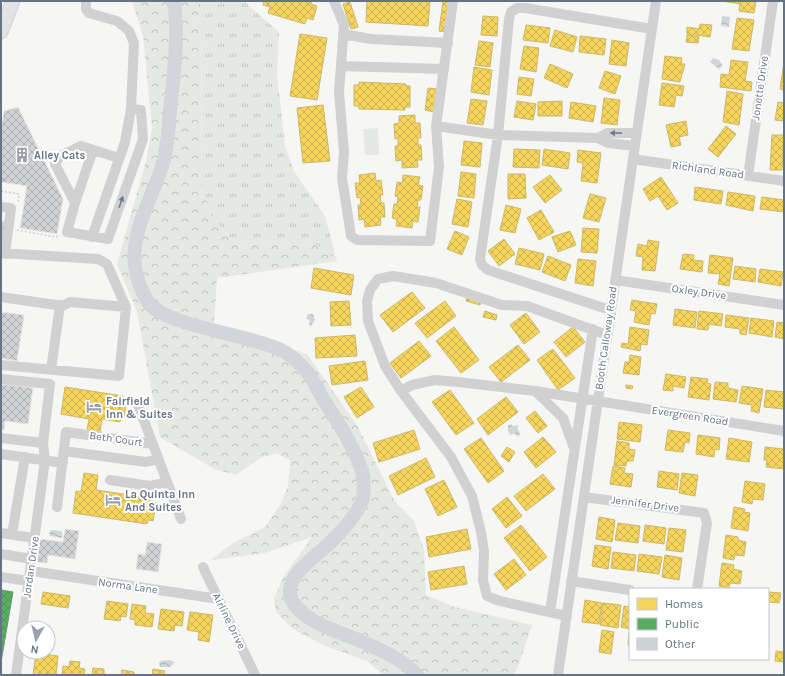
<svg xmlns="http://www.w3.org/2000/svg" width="785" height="676" viewBox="0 0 785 676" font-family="Karla,sans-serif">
  <defs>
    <pattern id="grass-tufts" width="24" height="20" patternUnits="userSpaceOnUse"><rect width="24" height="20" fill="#e6e9e3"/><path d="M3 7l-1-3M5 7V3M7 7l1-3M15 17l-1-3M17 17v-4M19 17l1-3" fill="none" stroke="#bec1be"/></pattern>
    <pattern id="forest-crowns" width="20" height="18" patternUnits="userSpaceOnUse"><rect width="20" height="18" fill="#e6e9e3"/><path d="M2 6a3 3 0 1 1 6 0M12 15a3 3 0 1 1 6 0" fill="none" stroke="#bec1be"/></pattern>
    <pattern id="water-waves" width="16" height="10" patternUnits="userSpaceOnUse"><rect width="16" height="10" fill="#d2d6da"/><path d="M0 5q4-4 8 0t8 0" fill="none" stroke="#aeb2b6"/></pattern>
    <pattern id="homes-cross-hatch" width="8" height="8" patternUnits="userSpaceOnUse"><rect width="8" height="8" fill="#f6d55c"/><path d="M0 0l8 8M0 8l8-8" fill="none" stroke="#cbb152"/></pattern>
    <pattern id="public-cross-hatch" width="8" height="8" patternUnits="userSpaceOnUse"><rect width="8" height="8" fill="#5aae61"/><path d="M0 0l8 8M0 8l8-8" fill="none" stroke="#4e9256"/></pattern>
    <pattern id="building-cross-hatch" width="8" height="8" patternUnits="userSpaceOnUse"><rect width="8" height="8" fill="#d1d2d3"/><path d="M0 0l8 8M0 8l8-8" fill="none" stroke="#adafb1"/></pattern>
  </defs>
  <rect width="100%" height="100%" fill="#f6f6f5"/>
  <path fill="url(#grass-tufts)" d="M197,1H245L249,6L279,32L277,75L285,146L294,171L325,216L337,261L318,245L234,241L211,216L202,183L201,28Z"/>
  <path fill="url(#forest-crowns)" d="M132,1H197L201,28L202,183L211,216L234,241L318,245L337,261L217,278L214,326L307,354L357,425L395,502L414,521L424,549L426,595L455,607L532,625L517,670L513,675H383L367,661L323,645L293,629L276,612L274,599L283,577L312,537L265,553L211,560L233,543L265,527L280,505L288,486L290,460L277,453L260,458L236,475L214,469L160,437L137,312L117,264L146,161L152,128L143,36Z"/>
  <path fill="#e6e9e3" d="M378,128L379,155H365L363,129Z"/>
  <path fill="url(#water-waves)" d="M722,16L730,17L729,27L721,26Z
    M713,58L719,60L723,66L719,69L710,62Z
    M308,314H313L315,320L311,326L309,325L310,321L306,318Z
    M510,424L513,426L517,425L519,427L517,428L520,433L519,436H517L514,433L510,435L508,431V426Z
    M52,530L62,531V538L50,536L49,532Z
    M169,660L175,662L170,667H160L159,663L161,661Z"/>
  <path fill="url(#homes-cross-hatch)" stroke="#cbb869" d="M264,1H312L311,4L317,6L313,20L307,18L305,24L268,13L270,7L263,5Z
    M367,1H430L428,26L366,22Z
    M443,1H450L446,32L439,31Z
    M722,1H756L754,13L739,11L740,4Z
    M350,2L358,27L351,29L343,4Z
    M483,16L498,17L497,36L481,35Z
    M737,18L754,20L749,51L732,49Z
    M700,24L712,25L710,37L687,34V27L699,29Z
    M526,25L550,28L548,43L523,40Z
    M555,30L577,37L573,52L550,46Z
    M300,34L327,38L317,100L290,96Z
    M687,35L699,37L698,43L686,42Z
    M580,36L606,39L604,55L579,52Z
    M612,40L629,43L626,66L609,64Z
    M479,41L493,43L490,67L475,65Z
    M524,46L539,48L536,72L520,69Z
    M665,56L682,58L681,64H685L680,82L662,79Z
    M731,60L748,62L745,81L752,82L751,91L720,87L721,74L729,75Z
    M784,62V90L780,89Z
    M550,64L573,74L567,88L544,78Z
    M474,67L492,70L489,95L471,92Z
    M605,71L621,76L615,94L599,88Z
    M519,77L534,79L531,96L517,94Z
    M359,82L406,84V86H410V107H405V110L359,109V106H354V85H359Z
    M662,83L684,86L682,96L676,95L674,107L659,105Z
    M428,88L438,89L434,112L425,110Z
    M727,91L743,94L739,125L723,122Z
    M604,98L620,100L617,125L601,123Z
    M471,99L487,101L483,125L467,123Z
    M517,101L536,104L533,120L514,117Z
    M562,101V116H538V102Z
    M571,102L596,106L593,122L569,118Z
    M778,102L784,103V121L775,120Z
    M323,105L330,161L303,163L297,108Z
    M415,115V123H420L421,138H418V145H421L422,160H417L418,167L402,168V160L396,161L395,146H398V138L395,139L394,124L399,123V116Z
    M686,121L688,135L679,137L681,145L671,147L666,125Z
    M726,126L736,134L718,157L708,149Z
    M772,135H784L782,170H770Z
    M464,141L482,143L480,167L461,165Z
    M514,149L540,150L539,168L513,167Z
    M544,149L570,153L568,169L542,165Z
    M578,150L601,153L597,183L581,181L583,163L577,162Z
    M461,172L476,174L474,198L458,196Z
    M375,173L376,181L381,180L383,195H380L381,203H384L385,217H380L381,225L365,227L364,219L359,220L358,205H361L360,197L357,198L355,183H360L359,175Z
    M508,174H525L526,198L508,199Z
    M403,175L420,177L418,185L423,186L421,200H418L417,207H420L418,222L413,221L412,228L396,226L397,219L392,218L394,204H397L398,197L395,196L397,182L402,183Z
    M550,175L562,190L545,203L533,187Z
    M661,177L678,203L667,210L658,196L650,201L643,189Z
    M695,187L723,191L721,204L694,200Z
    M728,192L755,196L753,211L726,205Z
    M590,194L606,198L599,222L583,218Z
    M762,197L784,200V212L760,209Z
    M457,199L472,202L468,227L452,224Z
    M506,205L521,209L515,233L500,230Z
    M541,210L554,232L539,240L527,218Z
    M583,228L599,229L597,253L581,252Z
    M455,231L469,237L462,255L447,249Z
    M570,231L576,245L558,252L552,237Z
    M504,239L515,254L499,266L488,251Z
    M648,240L659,242L655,271L642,270L643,257L636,256L638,244L647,246Z
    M519,248L544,254L540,270L515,264Z
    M683,254L694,255L693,260L703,261L702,272L680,269Z
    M710,255L733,258L729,286L718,284L720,274L708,273Z
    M548,256L571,265L565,281L542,272Z
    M578,259L596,261L593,286L575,283Z
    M735,266L756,269L755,282L733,279Z
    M314,268L354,275L351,295L311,288Z
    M760,269L783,272L781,286L758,282Z
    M412,292L425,308L393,332L380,315Z
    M468,295L482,299L480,305L466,301Z
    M632,300L657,304L655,314L651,313L649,325L634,322L636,311L630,310Z
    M349,301L351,325L331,326L330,302Z
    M445,301L456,316L427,338L415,323Z
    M675,309L697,312L695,328L673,325Z
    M485,311L497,315L496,320L483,317Z
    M699,311L723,314L721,326L709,324L708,330L697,329Z
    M526,313L540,332L524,344L510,325Z
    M726,315L749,318L746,335L740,334V329L725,327Z
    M751,318L774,321L772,337L749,333Z
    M777,322L784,323V339L775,337Z
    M454,327L479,360L461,373L436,341Z
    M573,327L585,342L566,357L554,342Z
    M630,327L649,330L647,345L641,344L640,351L621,347L622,343L628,344Z
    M355,335L357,356L316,358L315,338Z
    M419,341L431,356L401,378L390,363Z
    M518,345L530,360L501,382L489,367Z
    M553,349L575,378L558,390L537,360Z
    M630,355L641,357L639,375L623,373L625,362H629Z
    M365,361L368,380L332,385L329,366Z
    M666,374L686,377L684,388L673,386V391L663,390Z
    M691,377L708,379L707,383L711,384L709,400L688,397Z
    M715,382L728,383V388L738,390L736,402L713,399Z
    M626,385L633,386L632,389L626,388Z
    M742,386L763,389L759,413L751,411L752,405L739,403Z
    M65,387L123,396L122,399L127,400L124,417H121L120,422L102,419L100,432L87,430L89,419L61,414Z
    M361,387L374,407L357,418L344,397Z
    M450,390L474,423L456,435L432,402Z
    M766,390L784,392V409L764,407Z
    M506,397L518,412L488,435L477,419Z
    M535,411L547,426L538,433L526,418Z
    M619,422L642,425L640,442L617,439Z
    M414,430L420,449L379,462L373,443Z
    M668,430L690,433L689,443L685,442L683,452L665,450Z
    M698,435L720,438L719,450L715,449L714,457L696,454Z
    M543,437L556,452L536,468L524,452Z
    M481,438L504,471L488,483L464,449Z
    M729,438L752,442L749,462L726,459Z
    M617,441L629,443V449L635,450L633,461H627L626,466L614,465Z
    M507,447L515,452L509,462L501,456Z
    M765,447L784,449V469L766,467L767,460H764Z
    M426,458L435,477L398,495L389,476Z
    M613,466L625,468L624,473L633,474L631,487L610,484Z
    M659,471L679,474L677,490L657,487Z
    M84,473L98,475L96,490L151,498L150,502L156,503L153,521L148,520L147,524L73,513L76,491L81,492Z
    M682,473L698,475L695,496L679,493Z
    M543,474L555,489L526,511L514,496Z
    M444,480L457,507L438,516L425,489Z
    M745,481L765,484L763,500L753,499L752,504L742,502Z
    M507,497L522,516L506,528L492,509Z
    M734,507L745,509L744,512L750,513L748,531L731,528Z
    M599,517L615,520L612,542L596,539Z
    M618,523L640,526L638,543L615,540Z
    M521,525L547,557L530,571L504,538Z
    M645,525L666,528L664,544L643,541Z
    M669,528L686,530L683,552L666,550Z
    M467,529L471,549L429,557L426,537Z
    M726,535L738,537V540L746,542L744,556L735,555L734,560L723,558Z
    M595,545L611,547L608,569L592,566Z
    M613,552L636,555L634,571L611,568Z
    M639,554L662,557L659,574L637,571Z
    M665,555L682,558L679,580L662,577Z
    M514,559L526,575L506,590L494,574Z
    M722,563L734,565L733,569L742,571L740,584L730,583L729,588L719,586Z
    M464,566L467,584L431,590L428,572Z
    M43,592L70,596L68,608L41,604Z
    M769,592L781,593L779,603L768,602Z
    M585,600L602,603L599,624L582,622Z
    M107,601L128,604L126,617L121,616L120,621L104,619Z
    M603,603L621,605L618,628L600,625Z
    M132,604L146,606L145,613L154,614L152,627L135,625V620L130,619Z
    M624,606L630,607V629L621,627Z
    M161,609L184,612L182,626L175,625L174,631L158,629Z
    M190,612L213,615L209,642L198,640L199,632L187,630Z
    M602,630L614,632L611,654L599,652Z
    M629,633L630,634V645H628Z
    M776,651L784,652V662L775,661Z
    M36,653L58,656L56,675L45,673V675H33Z
    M70,661L80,662L79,668L85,669L84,675H62L63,666L69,667Z
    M93,668L104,669V674L109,675H92Z
    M153,669L165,671L164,675H152Z
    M122,670L134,672V675H121Z"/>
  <path fill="url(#public-cross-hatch)" stroke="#5e9c6c" d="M1,590L13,592L1,662Z"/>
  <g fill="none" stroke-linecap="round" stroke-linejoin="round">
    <path stroke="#d2d6da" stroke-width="14" d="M174,1C179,36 174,74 170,110C169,125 168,140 165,155C157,193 127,231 136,272C138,281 143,294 148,302C164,326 253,335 283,351C291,355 301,365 307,372C313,379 318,390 323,399C337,421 354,446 362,471C364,477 364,491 363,498C359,513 342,531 331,542C318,555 283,576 291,598C299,621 343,633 363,642C381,650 404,660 417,675"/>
  </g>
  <path fill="url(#building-cross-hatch)" stroke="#e6e6e5" d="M18,107L63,199L57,234L20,228L27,186L1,182V129L4,111Z
    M1,221L7,222L5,241L1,240Z
    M1,312L24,315L17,361L1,358Z
    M1,384L33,388L28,424L5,421L4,430L1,429Z
    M65,529L79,531L75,559L48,555L47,563L37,562L40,539L63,542Z
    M147,542L162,544L158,572L136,569L138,554L145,555Z"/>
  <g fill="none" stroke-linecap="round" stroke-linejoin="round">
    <g stroke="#d2d2d3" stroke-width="15">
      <path id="major" d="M1,32L13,1"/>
    </g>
    <path stroke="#cdcecf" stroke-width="1.5" stroke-dasharray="2 2" stroke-linecap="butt" d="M1,191L19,194L18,203
      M17,230L56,237L60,235"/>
    <path stroke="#d1d1d2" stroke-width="10" d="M86,1V9L89,13L117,21L129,31L134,43L131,109L125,142L92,237
      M334,1L344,25L339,92L344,152L342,178L351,236L357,240L430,241L439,167L436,126L498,135L598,138L608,143L635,146
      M343,34L371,39L448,43
      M341,66L444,69
      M436,126L453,1
      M598,138L607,133H636
      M119,158L81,146L60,156L55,164L75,203L67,232L108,239L143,139L141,110L131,109
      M633,159L784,181
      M748,176L773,1
      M75,203L93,150
      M1,207L11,208L5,254
      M1,253L98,259L107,264L126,307L119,376L1,365
      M615,280L784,305
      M1,297L63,306L70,302L126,307
      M610,310L488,270L482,265L480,259L498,135L509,19L511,12L517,8H525L652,29
      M51,370L60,305
      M1,379L50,384L43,443L1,438
      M401,391L412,385L435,380L458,382L535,391L784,431
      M535,391L563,418L574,448
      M137,402L181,519
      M64,451L146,462L158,459
      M1,454L63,463
      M110,480L150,486L167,482
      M584,497L704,513L707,523L697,589
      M57,507L66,432L153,444
      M1,533L34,538
      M12,534L25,457
      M1,554L32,559
      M203,567L255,675
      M38,572L219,599
      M1,577L29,581
      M571,581L630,590
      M550,612L593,329
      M567,616L500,601L487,596L483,580L484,551L481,532L472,496L451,457L401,391L385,366L368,321L367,301L370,290L378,279L393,276L436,283L502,305L527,306L607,335
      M16,675L45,460L43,443
      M558,675L656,1"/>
    <use href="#major" stroke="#e2e3e4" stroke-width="13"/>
  </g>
  <defs><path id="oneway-solid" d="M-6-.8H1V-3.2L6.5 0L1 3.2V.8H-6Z"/></defs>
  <g fill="#717c8e">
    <use href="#oneway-solid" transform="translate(616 133) rotate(-179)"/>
    <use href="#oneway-solid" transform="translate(121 202) rotate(-71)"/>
  </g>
  <defs>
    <g id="building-bare" transform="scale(1.2)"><path d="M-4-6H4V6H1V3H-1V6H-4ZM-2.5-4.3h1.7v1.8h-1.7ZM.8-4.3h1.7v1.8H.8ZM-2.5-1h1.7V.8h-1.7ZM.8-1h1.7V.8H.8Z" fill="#98a1ad" stroke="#fff" stroke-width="2.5" paint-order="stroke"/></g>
    <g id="hotel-bare" transform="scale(1.2)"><path d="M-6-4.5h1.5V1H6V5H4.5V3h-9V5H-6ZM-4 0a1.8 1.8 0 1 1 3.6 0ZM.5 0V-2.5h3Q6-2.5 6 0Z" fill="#98a1ad" stroke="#fff" stroke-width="2.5" paint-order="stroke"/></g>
  </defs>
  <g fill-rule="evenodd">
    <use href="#building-bare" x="22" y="155"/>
    <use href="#hotel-bare" x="94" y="407"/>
    <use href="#hotel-bare" x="113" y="500"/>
  </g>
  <g text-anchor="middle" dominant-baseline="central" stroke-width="4" stroke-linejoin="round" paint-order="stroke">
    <g font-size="11" fill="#667386" stroke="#fff">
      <text transform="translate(760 88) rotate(-82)">Jonette Drive</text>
      <text transform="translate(708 170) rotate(8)">Richland Road</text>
      <text transform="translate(699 292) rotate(8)">Oxley Drive</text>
      <text transform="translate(606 338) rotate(-82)">Booth Calloway Road</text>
      <text transform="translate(690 416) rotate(9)">Evergreen Road</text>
      <text transform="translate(116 439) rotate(8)">Beth Court</text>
      <text transform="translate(645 504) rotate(7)">Jennifer Drive</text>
      <text transform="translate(31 567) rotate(-82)">Jordan Drive</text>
      <text transform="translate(128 586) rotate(8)">Norma Lane</text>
      <text transform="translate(229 621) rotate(64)">Airline Drive</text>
    </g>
    <g font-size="11" font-weight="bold" fill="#667386" stroke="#fff" text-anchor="start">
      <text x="34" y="155">Alley Cats</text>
      <text x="106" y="401">Fairfield<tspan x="106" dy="13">Inn &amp; Suites</tspan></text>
      <text x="125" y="494">La Quinta Inn<tspan x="125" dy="13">And Suites</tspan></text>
    </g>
  </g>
  <rect width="785" height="676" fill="none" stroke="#667386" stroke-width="4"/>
  <rect x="629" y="588" width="140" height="72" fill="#ffffff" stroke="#c2c7cf"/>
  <rect x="637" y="598" width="20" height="12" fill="#f6d55c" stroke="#c2c7cf"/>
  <text x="665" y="608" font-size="12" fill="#667386">Homes</text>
  <rect x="637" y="618" width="20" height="12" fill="#5aae61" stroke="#c2c7cf"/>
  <text x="665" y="628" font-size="12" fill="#667386">Public</text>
  <rect x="637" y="638" width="20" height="12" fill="#d1d2d3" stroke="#c2c7cf"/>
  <text x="665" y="648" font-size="12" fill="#667386">Other</text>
  <g transform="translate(36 640) rotate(188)"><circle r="19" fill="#ffffff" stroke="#c2c7cf"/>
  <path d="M0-3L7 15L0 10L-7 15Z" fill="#98a1ad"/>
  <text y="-6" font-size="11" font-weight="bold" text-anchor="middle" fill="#667386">N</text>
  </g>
</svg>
